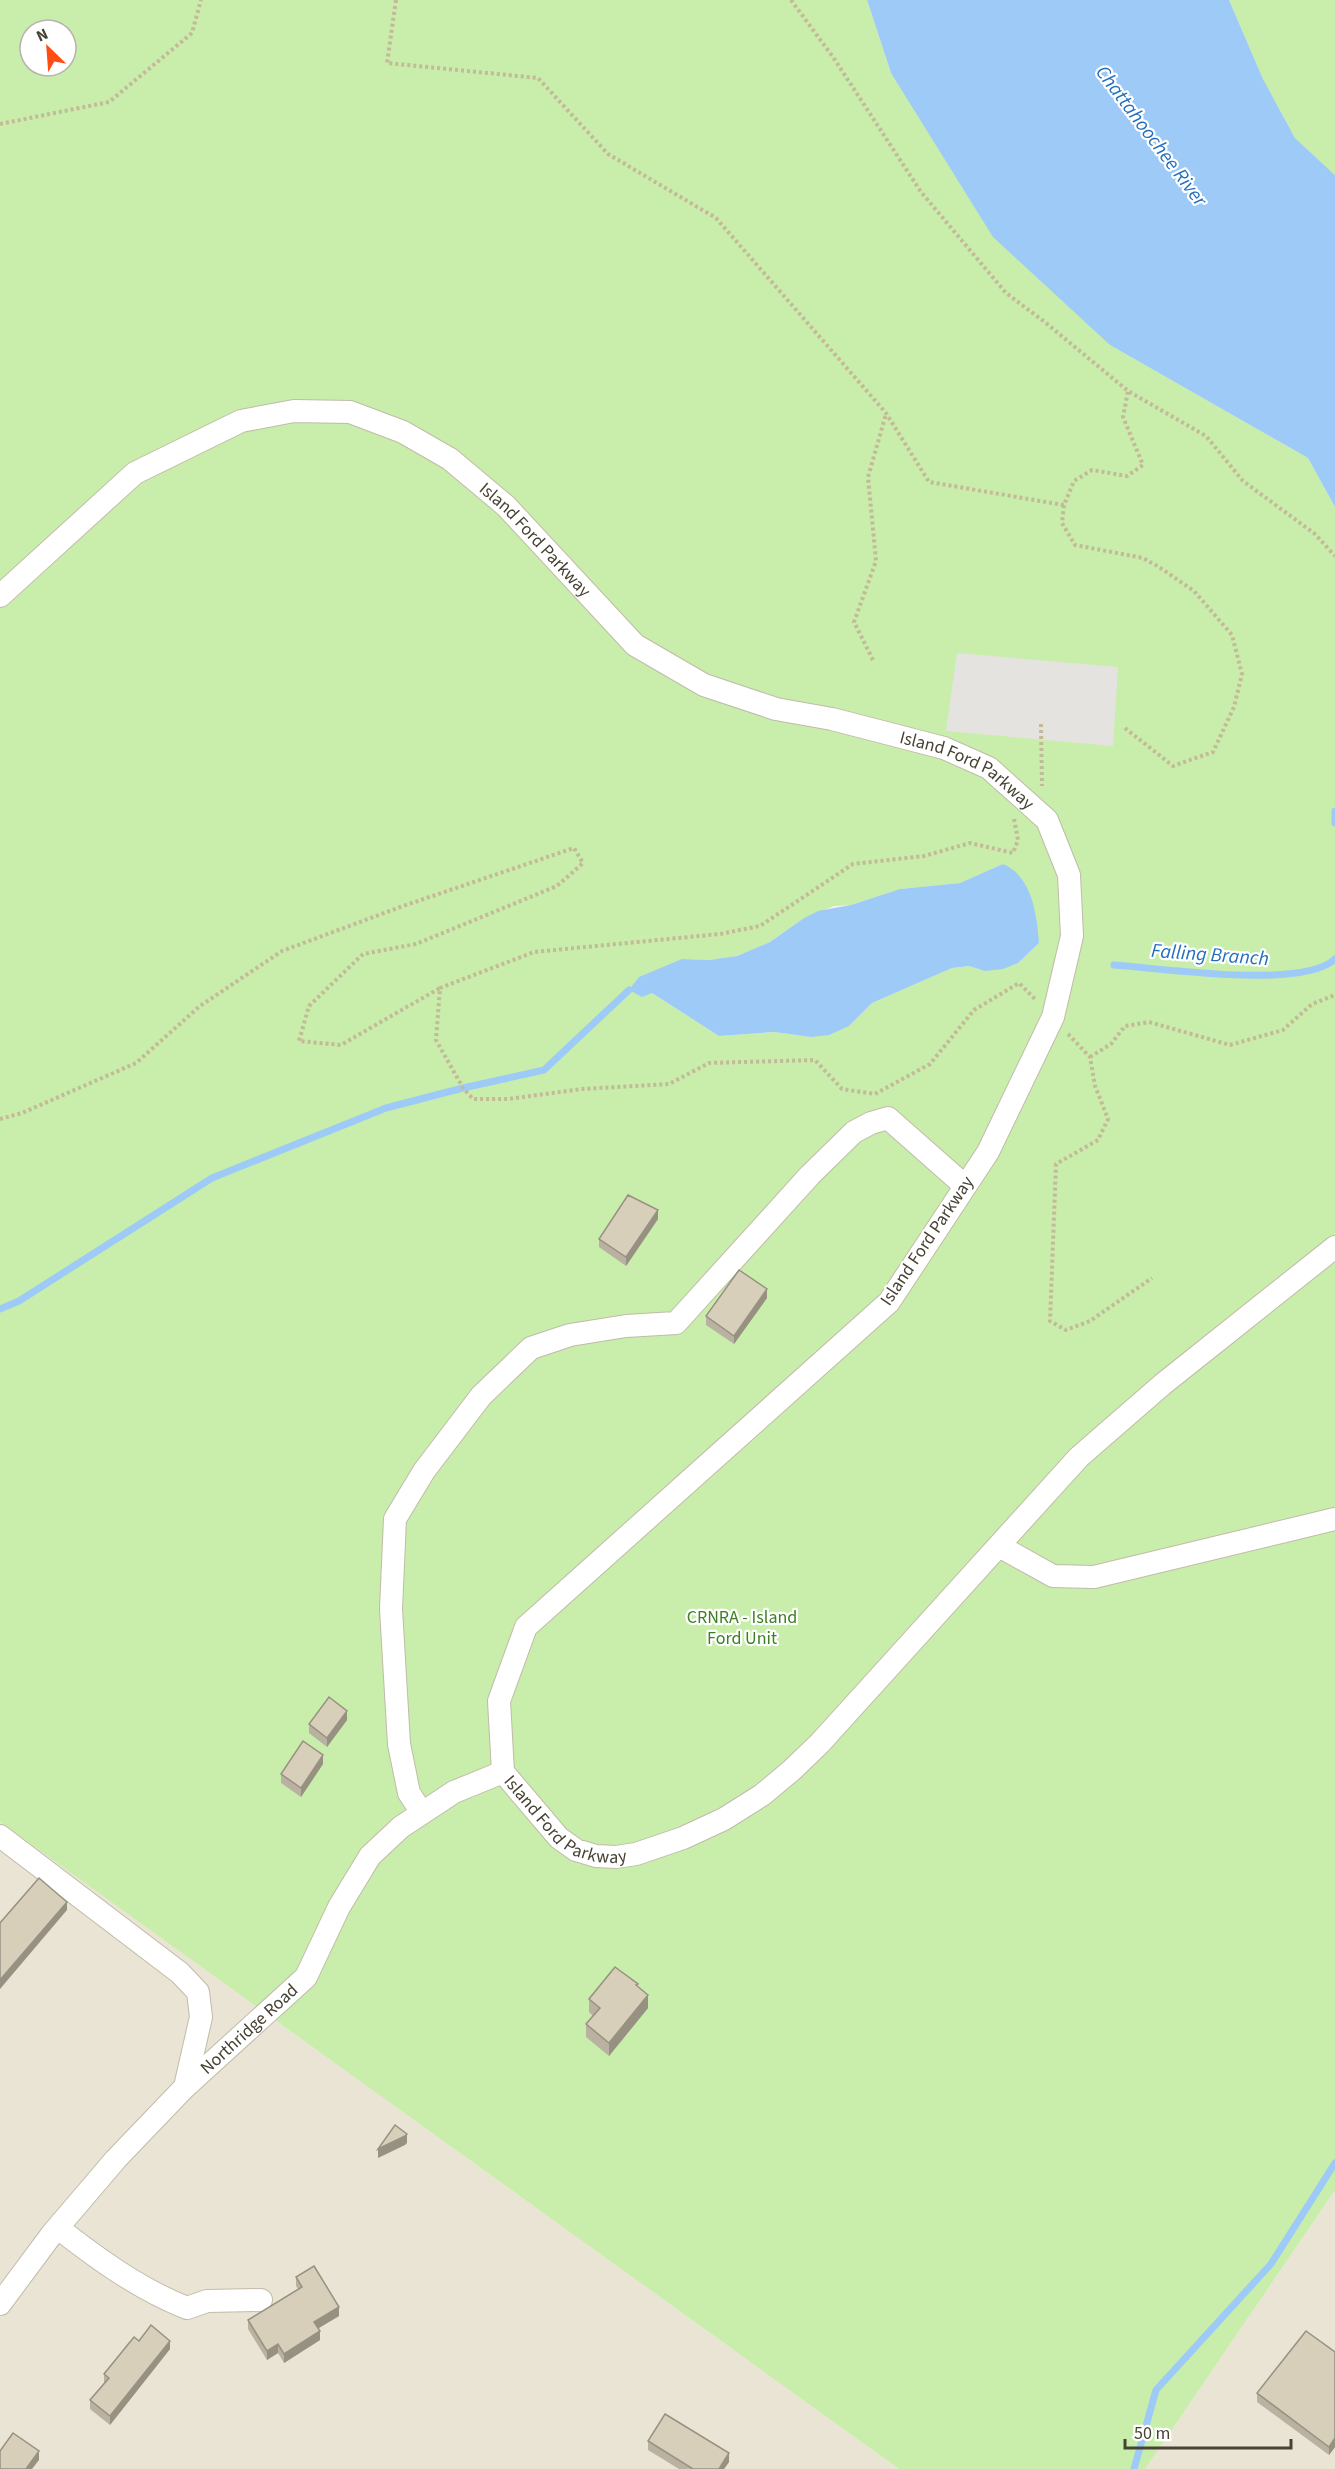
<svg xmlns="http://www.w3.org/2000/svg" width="1335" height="2469" viewBox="0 0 1335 2469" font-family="'Source Sans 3',sans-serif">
  <rect width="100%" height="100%" fill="#f5f2e6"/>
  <path fill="#e9e4d4" d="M0,1822L899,2469H0Z
    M1335,2190V2469H1145Z"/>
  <path fill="#c9edab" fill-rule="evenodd" d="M0,0H867L891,73L1110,345L1308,458L1335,507V2190L1145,2469H899L0,1822ZM30,30H66V66H30ZM1003,864L1039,943L1018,963L985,971L969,966L952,968L872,1003L849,1026L811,1037L774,1032L719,1036L652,993L682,959L709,960L737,956L770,942L804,918L834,906L851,905L900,889L960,883Z
    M1229,0H1335V175L1295,138L1263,79Z"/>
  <path fill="#e5e3df" d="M957,653L1118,667L1113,746L946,731Z"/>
  <path fill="#9dcaf7" d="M867,0H1229L1263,79L1295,138L1335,175V507L1308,458L1110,345L993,237L891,73Z
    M1003,864C1032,876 1037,915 1039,943L1018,963L1003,969L985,971L969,966L952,968L872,1003L849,1026L829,1035L811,1037L774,1032L719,1036L652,993L642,997L629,990L639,977L682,959L709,960L737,956L770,942L804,918L818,911L851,905L900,889L960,883Z"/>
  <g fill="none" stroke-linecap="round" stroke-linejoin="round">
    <path stroke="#9dcaf7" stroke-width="7" d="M1335,811V823
      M1114,965C1161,968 1302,990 1335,959
      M0,1309L19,1301L212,1178L386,1108L463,1088L544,1070L629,990
      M1134,2469L1156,2390L1271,2264L1335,2163"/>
    <g stroke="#c1bba8" stroke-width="24">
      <g id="minor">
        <path id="s1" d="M0,596L135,473L241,421L294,411L350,412L403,432L450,459L506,506L635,645L704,685L776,709L832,719L944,748L989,768L1047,820L1069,875L1072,936L1053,1017L988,1152L889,1302L526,1627L499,1701L503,1772L559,1838L576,1850L596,1856L616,1857L636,1854L683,1838L724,1819L762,1795L792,1770L820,1743L1079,1457L1163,1384L1335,1247"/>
        <path d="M999,1546L1053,1576L1094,1577L1335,1519"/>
        <path d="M422,1813L409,1793L399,1744L391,1609L395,1519L424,1471L481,1396L531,1348L570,1335L626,1326L676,1323L810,1175L854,1132L871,1123L888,1118L965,1186"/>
        <path d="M0,1836L180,1973L198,1992L201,2017L185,2087"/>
        <path d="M58,2228C98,2259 139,2289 187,2308L207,2301L261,2300"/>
        <path id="s2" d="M0,2304L52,2234L116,2159L185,2087L306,1977L339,1907L370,1856L401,1827L454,1792L503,1772"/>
      </g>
    </g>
    <path stroke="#c4b998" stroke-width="4" stroke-dasharray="3 3" stroke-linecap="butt" d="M396,0L387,63L538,78L608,154L716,218L886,413L929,482L1064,505
      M791,0L833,57L921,192L1006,293L1046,323L1128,391L1206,436L1243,481L1315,534L1335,556
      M0,124L109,102L192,33L201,0
      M873,660L854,622L876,561L868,477L886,414
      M1041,724L1042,786
      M1125,728L1173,766L1213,752L1234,707L1242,674L1232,635L1194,591L1159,567L1143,558L1075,545L1062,523L1064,505L1074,481L1092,470L1127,476L1143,465L1123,417L1128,391
      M1014,819L1018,840L1013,853L970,843L924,856L853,864L760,926L720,934L534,952L440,988L436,1040L463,1088L473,1099H508L582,1089L669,1084L709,1063L815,1060L842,1089L875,1094L930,1064L974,1010L1019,983L1036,1000
      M1068,1034L1090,1057L1095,1086L1108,1119L1098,1140L1056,1164L1050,1321L1066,1330L1090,1321L1152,1278
      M1090,1057L1111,1044L1125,1026L1149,1022L1230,1045L1283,1030L1312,1004L1335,995
      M0,1119L22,1113L136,1063L200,1006L282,951L403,906L574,848L583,863L557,886L416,944L363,954L309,1006L299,1041L341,1045L440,988"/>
    <use href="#minor" stroke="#fff" stroke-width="22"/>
  </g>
  <path fill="#bab2a0" d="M658,1219L626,1266L599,1247V1239Z
    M767,1298L734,1344L706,1325V1316Z
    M347,1720L327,1747L309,1733V1724Z
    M323,1764L301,1797L281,1783V1774Z
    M638,1986L648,2008L609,2056L586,2037V2024L593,2016L589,2012V1999Z
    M296,2277L339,2316L318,2328L320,2340L284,2363L278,2353L267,2360L248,2329V2320L298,2289L296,2286Z
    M170,2349L110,2425L90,2409V2400L104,2383V2374Z
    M1335,2352V2447L1329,2455L1257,2402V2393Z
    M648,2441L729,2462L724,2469H679L648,2450Z"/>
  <path fill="#979182" d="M658,1210V1219L626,1266V1257Z
    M767,1289V1298L734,1344V1336Z
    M347,1711V1720L327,1747V1738Z
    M323,1755V1764L301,1797V1788Z
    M67,1902V1910L0,1989V1980Z
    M648,1995V2008L609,2056V2043Z
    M407,2134V2143L405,2145L378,2158V2149Z
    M339,2307V2316L314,2331V2322Z
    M320,2331V2340L284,2363V2354Z
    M170,2341V2349L110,2425V2416Z
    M278,2344V2353L267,2360V2351Z
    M1335,2438V2447L1329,2455V2447Z
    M39,2451V2460L32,2469H26Z
    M729,2453V2462L724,2469H719Z"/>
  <path fill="#d8cfba" stroke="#979182" stroke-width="1.5" d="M628,1195L658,1210L626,1257L599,1239Z
    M739,1270L767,1289L734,1336L706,1316Z
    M329,1697L347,1711L327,1738L309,1724Z
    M303,1741L323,1755L301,1788L281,1774Z
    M39,1878L67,1902L0,1980V1923Z
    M615,1967L638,1984L636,1985L648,1995L609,2043L586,2024L600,2008L589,1999Z
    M395,2125L407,2134L405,2136L378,2149Z
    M314,2266L339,2307L314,2322L320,2331L284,2354L278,2344L267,2351L248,2320L302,2287L296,2277Z
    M151,2325L170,2341L110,2416L90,2400L109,2378L104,2374L134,2337L139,2341Z
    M1306,2331L1335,2352V2438L1329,2447L1257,2393Z
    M665,2414L729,2453L719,2469H693L648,2441Z
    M13,2433L39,2451L26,2469H0V2451Z"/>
  <g text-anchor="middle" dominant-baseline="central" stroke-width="4.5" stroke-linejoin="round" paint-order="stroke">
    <g font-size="18" fill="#484235" stroke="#fff">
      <text stroke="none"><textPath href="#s1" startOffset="639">Island Ford Parkway</textPath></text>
      <text stroke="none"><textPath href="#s1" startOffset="1143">Island Ford Parkway</textPath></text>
      <text transform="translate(927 1241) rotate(-56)">Island Ford Parkway</text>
      <text stroke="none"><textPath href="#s1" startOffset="2493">Island Ford Parkway</textPath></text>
      <text stroke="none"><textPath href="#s2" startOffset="372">Northridge Road</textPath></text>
    </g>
    <g font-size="18" fill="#3d8022" stroke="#fff">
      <text x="742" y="1617">CRNRA - Island<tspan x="742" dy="21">Ford Unit</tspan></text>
    </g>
    <g font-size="20" font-style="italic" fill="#236fbf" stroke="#fff">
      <text transform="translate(1151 136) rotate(53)">Chattahoochee River</text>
      <text transform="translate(1210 955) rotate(4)">Falling Branch</text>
    </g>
  </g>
  <g transform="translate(48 48) rotate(335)"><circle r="28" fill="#ffffff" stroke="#b6b3ae" stroke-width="1.5"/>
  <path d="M0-4.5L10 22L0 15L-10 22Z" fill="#ff4c13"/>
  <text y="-9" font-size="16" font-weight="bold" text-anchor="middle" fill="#484235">N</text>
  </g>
  <path d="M1125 2439v9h166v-9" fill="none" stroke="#484235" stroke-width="3"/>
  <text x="1134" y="2439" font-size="18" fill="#484235" stroke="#ffffff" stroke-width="4.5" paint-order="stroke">50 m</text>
</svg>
